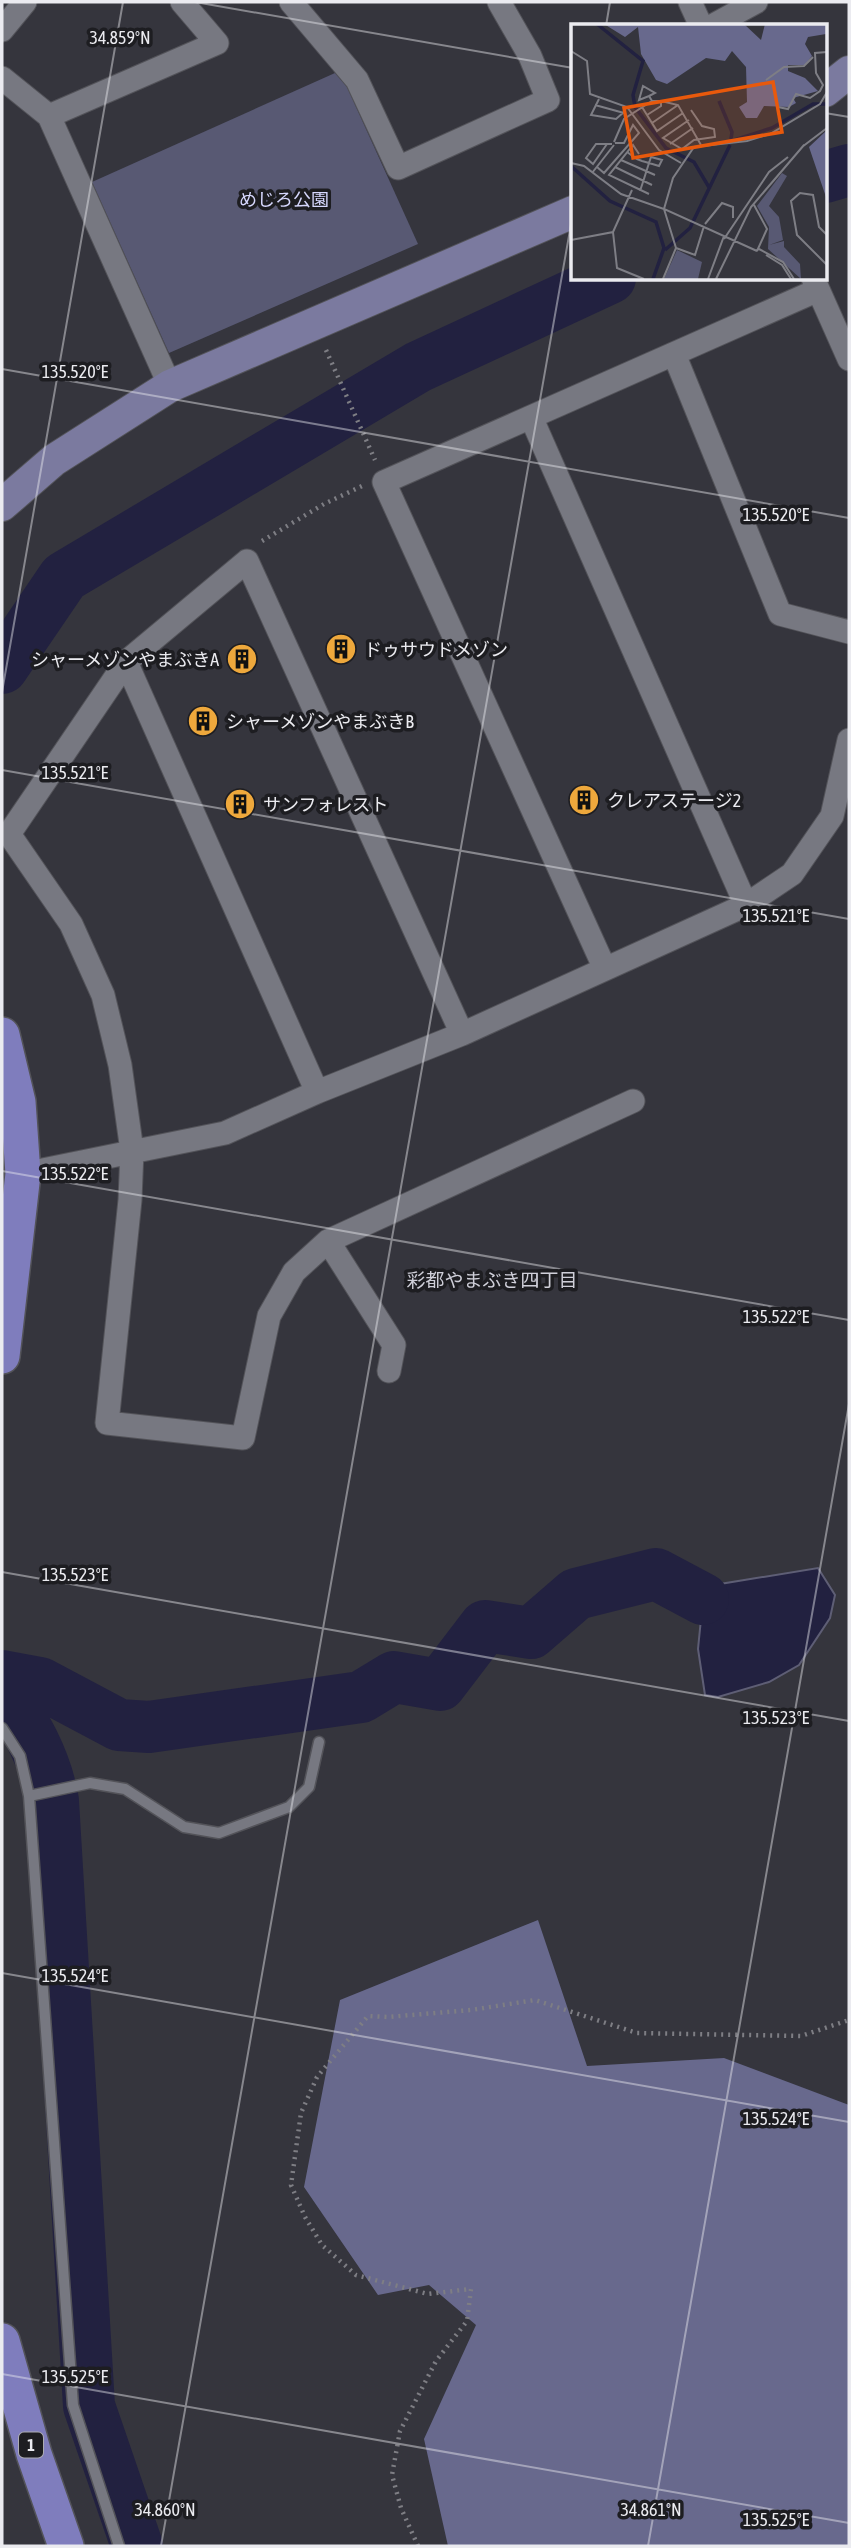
<svg xmlns="http://www.w3.org/2000/svg" width="851" height="2548" viewBox="0 0 851 2548" font-family="'Asap Condensed','Noto Sans JP',sans-serif">
  <rect width="100%" height="100%" fill="#35353d"/>
  <path fill="#585973" d="M335,73L347,87L418,244L169,353L92,182Z"/>
  <path fill="#68698d" d="M538,1920L587,2066L724,2058L849,2105V2546H448L424,2439L476,2325L429,2285L378,2295L304,2187L340,2000Z"/>
  <path fill="#222140" stroke="#5e5e75" stroke-width="2" d="M818,1568L835,1595L830,1618L799,1665L769,1682L718,1697L705,1695L698,1649L703,1599L714,1585Z"/>
  <g fill="none" stroke-linecap="round" stroke-linejoin="round">
    <path stroke="#222140" stroke-width="52" d="M825,177L849,170
      M2,668L64,577L418,367L610,278
      M2,1676L40,1683L119,1725L149,1727L361,1697L394,1677L440,1685L485,1626L531,1633L576,1594L656,1574L703,1599
      M2,1689C25,1725 46,1758 53,1801L89,2406L137,2546"/>
    <g stroke="#535359" stroke-width="13">
      <path id="lane" d="M2,1728L20,1756L29,1796L73,2405L119,2546
        M29,1796L90,1783L125,1789L184,1827L219,1833L289,1807L309,1787L319,1742"/>
    </g>
    <g stroke="#535359" stroke-width="25">
      <path id="street" d="M291,2L357,80L398,168L548,100L530,56L499,2
        M690,2L701,26
        M712,26L756,2
        M2,30L25,2
        M2,78L49,116L170,386
        M49,116L217,43L182,2
        M813,278L849,359
        M674,354L780,614L849,632
        M531,417L746,905
        M126,662L317,1092
        M605,969L384,482L818,290
        M462,1034L247,561L126,662L9,834L71,924L103,995L120,1065L132,1151L130,1200L107,1423L243,1438L269,1316L294,1272L328,1241L633,1101
        M23,1174L225,1133L317,1092L462,1034L746,905L792,874L832,816L849,740
        M328,1241L394,1345L389,1371"/>
    </g>
    <g stroke="#535359" stroke-width="34">
      <path id="secondary" d="M825,91L849,72
        M2,505L54,460L170,386L573,212"/>
    </g>
    <g stroke="#535359" stroke-width="38">
      <path id="primary" d="M2,1035L18,1102L23,1174L2,1356
        M2,2341L34,2454L66,2546"/>
    </g>
    <path stroke="#7e7e84" stroke-width="4.5" stroke-dasharray="2 5" stroke-linecap="butt" d="M326,350L375,460
      M262,541L324,504L362,486
      M418,2546L401,2508L392,2475L400,2431L436,2361L467,2321L471,2289L428,2294L356,2275L322,2245L305,2217L291,2185L301,2113L317,2077L368,2016L388,2017L471,2010L535,2000L637,2033L801,2036L849,2020"/>
    <use href="#lane" stroke="#777881" stroke-width="10"/>
    <use href="#street" stroke="#777881" stroke-width="23"/>
    <use href="#secondary" stroke="#7b7a9f" stroke-width="32"/>
    <use href="#primary" stroke="#7f7dbd" stroke-width="35"/>
  </g>
  <path fill="none" stroke="#ebebf0" stroke-width="2" stroke-opacity="0.45" d="M195,2L573,68M606,26L610,2M825,113L849,117M2,369L849,518M2,692L123,2M2,770L849,919M2,1171L849,1320M2,1572L849,1721M2,1973L849,2122M2,2374L849,2523M161,2546L573,213M648,2546L849,1404"/>
  <defs>
    <g id="building-disc" transform="scale(1.575)"><circle r="9.5" fill="#eea83c" stroke="#1d1d21"/><path d="M-4-6H4V6H1V3H-1V6H-4ZM-2.5-4.3h1.7v1.8h-1.7ZM.8-4.3h1.7v1.8H.8ZM-2.5-1h1.7V.8h-1.7ZM.8-1h1.7V.8H.8Z" fill="#111"/></g>
  </defs>
  <g fill-rule="evenodd">
    <use href="#building-disc" x="341" y="649"/>
    <use href="#building-disc" x="242" y="659"/>
    <use href="#building-disc" x="203" y="721"/>
    <use href="#building-disc" x="584" y="800"/>
    <use href="#building-disc" x="240" y="804"/>
  </g>
  <g text-anchor="middle" dominant-baseline="central" stroke-width="7" stroke-linejoin="round" paint-order="stroke">
    <rect fill="#1d1d21" stroke="#adadb2" stroke-width="2" x="19" y="2432.5" width="24" height="25" rx="5"/>
    <g font-size="16" font-weight="bold" fill="#ebebf0">
      <text x="31" y="2445">1</text>
    </g>
    <g font-size="18" fill="#d6d7fd" stroke="#1d1d21">
      <text x="284" y="199">めじろ公園</text>
    </g>
    <g font-size="18" fill="#ebebf0" stroke="#1d1d21" text-anchor="start">
      <text x="364" y="649">ドゥサウドメゾン</text>
      <text x="219" y="659" text-anchor="end">シャーメゾンやまぶきA</text>
      <text x="226" y="721">シャーメゾンやまぶきB</text>
      <text x="607" y="800">クレアステージ2</text>
      <text x="263" y="804">サンフォレスト</text>
    </g>
    <g font-size="19" fill="#cfcfd9" stroke="#1d1d21">
      <text x="492" y="1280">彩都やまぶき四丁目</text>
    </g>
  </g>
  <g transform="translate(571 24)">
    <rect width="256" height="256" fill="#35353d"/>
    <path d="M211,149L216,152L198,182L208,193L212,216L198,221L213,217V223L229,240L230,255L197,225L198,203L186,182ZM106,226L131,238L127,255H93Z" fill="#585973"/>
    <path d="M33,0H173L190,16L194,0H255V10L237,13L234,20L241,32L234,41H217V47L234,54L247,67L222,74L225,79L218,83L193,82L186,94H175L168,83L176,78L175,43L161,27L154,37L135,34L96,60L85,56L70,30L67,3L54,13ZM255,107V173L238,123Z" fill="#68698d"/>
    <path fill="none" stroke="#222140" stroke-width="3.5" d="M26,0L72,37L62,71L64,83L95,124L123,138L139,165M148,77L161,108L160,115M160,117L201,104L242,80H256M0,142L39,177L85,198L93,224L82,255M94,226L119,204L159,121"/>
    <path fill="none" stroke="#7e7e85" stroke-width="2" d="M0,27L16,37L19,70L56,83L88,126L110,139M195,56L213,43L233,42L242,33M78,72L84,69L72,62L68,76L78,72L81,77M28,75L20,91L45,95L53,88M24,81L53,89M71,83L86,107L112,89M207,83L217,85L225,70L239,74L249,67L252,61L245,49L244,29L256,28M76,91L90,82V77M118,96L92,114L111,125L123,116L144,113L143,105L131,102L120,86M81,99L107,81M43,118L53,95L81,77H90L107,81L130,121M36,120L22,140L15,134L25,120H41M99,120L122,104M231,123L256,104M56,128L66,135L71,137L78,139L88,142L91,136L80,133L78,139L72,158L69,167M68,130L62,121L38,151L78,170M50,136L84,151M0,139L13,142L50,170L93,185L105,224L92,255M26,143L33,149L68,109L62,101L53,119H44M44,143L81,161M21,149L43,121M183,181L196,205L186,227M134,200L151,179L162,183V194M42,208L46,244L73,255M256,211L248,203L242,171L229,169L220,177L226,211L256,241M153,215L198,148L217,133M0,216L42,208L61,166M105,224L124,231L133,202M188,225L212,238L223,255M186,227L93,185L102,154L123,123L176,117L199,110L249,80L256,68M195,231L211,241L220,255M137,255L153,212M145,255L180,183L233,121"/>
    <path fill="#e8590c" fill-opacity="0.15" stroke="#e8590c" stroke-width="3.5" d="M202,58L211,108L62,134L53,84Z"/>
    <rect width="256" height="256" fill="none" stroke="#ebebf0" stroke-width="3.5"/>
  </g>
  <g font-size="18" text-anchor="middle" fill="#ebebf0" stroke="#1d1d21" stroke-width="7" stroke-linejoin="round" paint-order="stroke">
    <text x="120" y="44">34.859°N</text>
    <text x="75" y="378">135.520°E</text>
    <text x="776" y="521">135.520°E</text>
    <text x="75" y="779">135.521°E</text>
    <text x="776" y="922">135.521°E</text>
    <text x="75" y="1180">135.522°E</text>
    <text x="776" y="1323">135.522°E</text>
    <text x="75" y="1581">135.523°E</text>
    <text x="776" y="1724">135.523°E</text>
    <text x="75" y="1982">135.524°E</text>
    <text x="776" y="2125">135.524°E</text>
    <text x="75" y="2383">135.525°E</text>
    <text x="165" y="2516">34.860°N</text>
    <text x="651" y="2516">34.861°N</text>
    <text x="776" y="2526">135.525°E</text>
  </g>
  <rect width="851" height="2548" fill="none" stroke="#ebebf0" stroke-width="7"/>
</svg>
